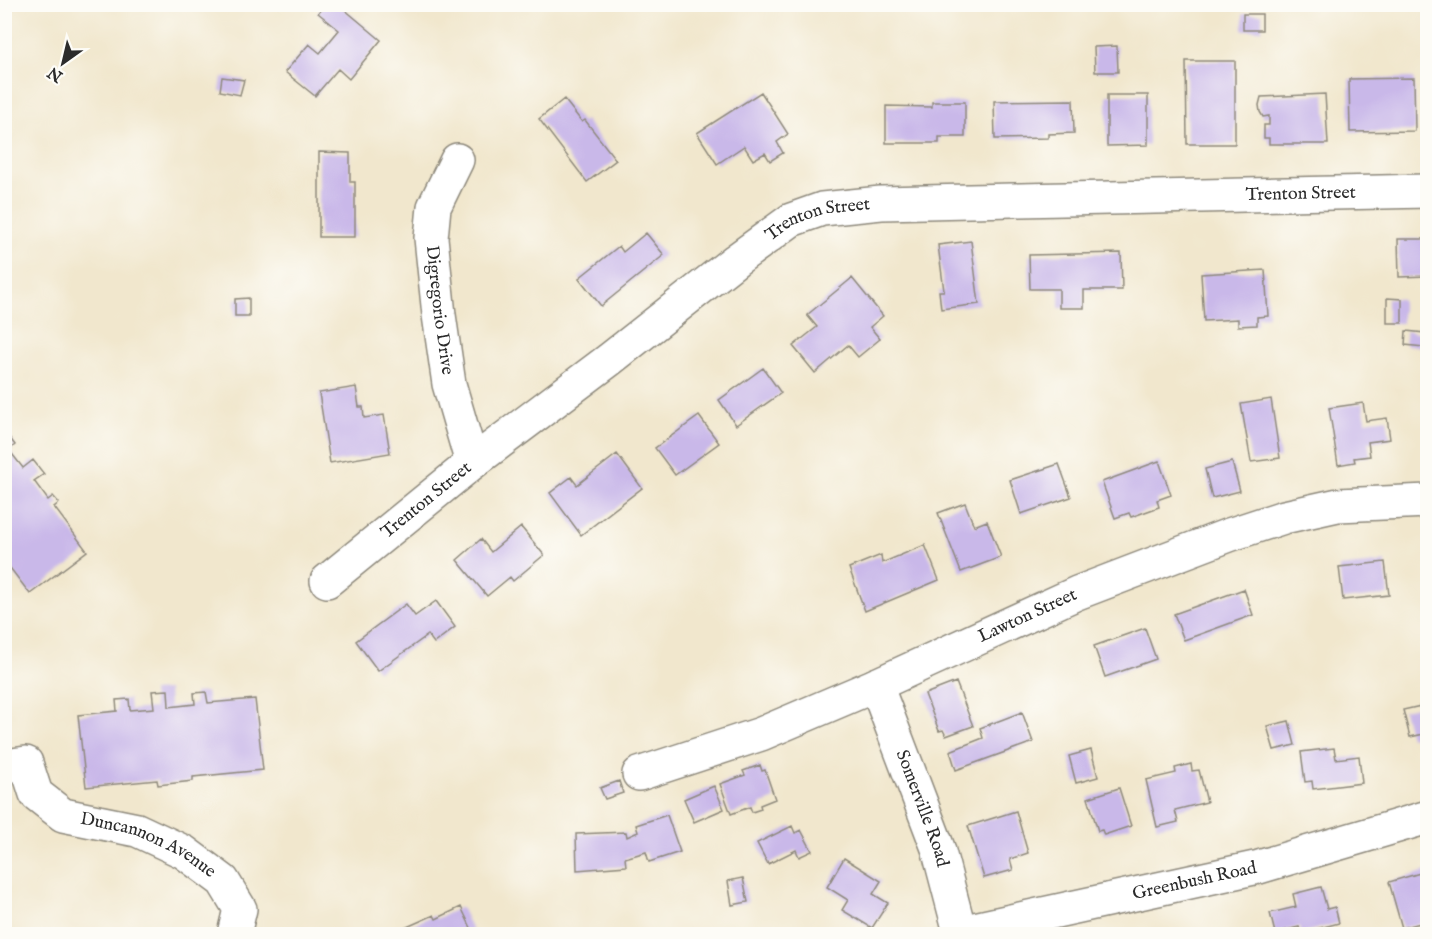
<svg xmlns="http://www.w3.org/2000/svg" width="1432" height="939" viewBox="0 0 1432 939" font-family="'IM FELL English',serif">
  <rect width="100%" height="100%" fill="#fdfcf7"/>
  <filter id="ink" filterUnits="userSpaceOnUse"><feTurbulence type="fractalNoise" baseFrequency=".0167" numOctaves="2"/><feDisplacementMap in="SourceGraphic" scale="12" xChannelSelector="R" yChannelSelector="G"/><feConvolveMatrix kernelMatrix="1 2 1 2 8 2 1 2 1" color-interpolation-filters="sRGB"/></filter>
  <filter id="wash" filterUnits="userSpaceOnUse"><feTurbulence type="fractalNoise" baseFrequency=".008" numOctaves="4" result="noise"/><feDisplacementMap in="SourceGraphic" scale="24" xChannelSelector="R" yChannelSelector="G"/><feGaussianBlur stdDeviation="1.35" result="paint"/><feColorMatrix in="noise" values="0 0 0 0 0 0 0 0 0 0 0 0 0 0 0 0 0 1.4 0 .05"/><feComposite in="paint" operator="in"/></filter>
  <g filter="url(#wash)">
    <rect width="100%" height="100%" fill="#f1e7cd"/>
    <g id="blocks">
      <path fill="#c9b8e9" d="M325,4H338L381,40L349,79L338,69L315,96L285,72L309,44L320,53L339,30L318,13Z
        M1243,14H1262V30H1243Z
        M1117,46L1118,72H1095L1094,47Z
        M1186,61H1235V144H1187Z
        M222,77L244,80L240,95L220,91Z
        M1414,78L1415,131L1350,132L1349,79Z
        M761,92L788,134L777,142L783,153L770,161L765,153L753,160L744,146L717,164L697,133Z
        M1325,94L1328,144H1269V138H1264V125H1269V116L1263,117L1260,112L1259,105L1261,97Z
        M1107,95H1148V145L1107,146Z
        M564,99L582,122L585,120L616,160L587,182L539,119Z
        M1073,100L1074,133L1048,134V138L995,139L994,101Z
        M932,102H965V137H939V143H886V106L932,107Z
        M319,152L350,153V182H355V237H319Z
        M646,233L664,255L601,306L579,278L619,246L623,252Z
        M1398,239H1428V276L1399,277Z
        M971,241L979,304L941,309L939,291H944L938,245Z
        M1121,253L1122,290H1084V308H1059V289H1030L1029,255Z
        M1265,270L1268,316L1257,317V325L1238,326V319L1204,321L1201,274Z
        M852,278L883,316L870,327L880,339L858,357L848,345L815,373L793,346L817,327L807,315Z
        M249,298V316H235V299Z
        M1387,298L1402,299V323H1387Z
        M1406,331L1425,333L1424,347L1405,345Z
        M763,368L781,393L736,425L719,400Z
        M356,387L359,407H363L364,418L384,415L390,453L330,463L319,393Z
        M1271,399L1280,458L1251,462L1241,404Z
        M1363,403L1366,421L1387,418L1390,439L1368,442L1370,456L1354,458L1355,462L1338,465L1329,408Z
        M699,416L719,443L675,475L655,448Z
        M6,433L15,445L9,450L23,468L33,460L44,474L34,481L48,500L53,496L59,503L54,507L87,551L30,594L4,560V434Z
        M617,454L642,488L581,535L550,493L571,477L577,485Z
        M1159,461L1171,495L1157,500L1159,507L1131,517L1129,513L1115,518L1102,482Z
        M1232,462L1240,491L1212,498L1205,469Z
        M1059,464L1071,497L1021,514L1010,480Z
        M965,503L974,526L987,521L1001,557L961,572L938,513Z
        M521,527L544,555L513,581L510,577L487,596L457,560L481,539L491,552Z
        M925,545L939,580L865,611L849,568L881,555L882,563Z
        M1385,562L1389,595L1343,600L1339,567Z
        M1244,589L1253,615L1184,640L1174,614Z
        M436,601L455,627L434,643L428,635L378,671L356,641L406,604L415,616Z
        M1145,628L1156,659L1105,677L1094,646Z
        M956,682L973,726L946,736L943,730L939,731L925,694Z
        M168,690L169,707L195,704L194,693L206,692L208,703L255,699L263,770L193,777V781L158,785L157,780L86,787L78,715L117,711L116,700L129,699L130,710L154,708L152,691Z
        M1421,706L1425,723L1428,722V741H1425L1424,734L1410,737L1403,710Z
        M1022,712L1033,742L956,770L950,751L983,738L980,728Z
        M1289,721L1295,745L1274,750L1267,726Z
        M1334,748L1336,759L1359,756L1362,783L1313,789L1312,781L1305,782L1301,752Z
        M1091,750L1098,777L1076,783L1069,756Z
        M1191,764L1192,771L1199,770L1207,802L1175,810L1178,822L1157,827L1146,780L1176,773L1175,768Z
        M760,765L762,771L765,770L775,799L760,805L761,809L752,812L750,807L731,814L720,784L745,775L743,771Z
        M619,781L623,793L605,799L600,788Z
        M714,786L724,809L694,822L684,799Z
        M1119,788L1131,826L1104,835L1102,830L1098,831L1088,798Z
        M1016,811L1028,853L1010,859L1013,870L984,878L968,826Z
        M667,815L680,852L649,862L646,852L625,858L626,866L577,870L576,834L626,832L627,837L638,832L636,825Z
        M792,826L795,833L801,830L812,851L799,857L796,850L768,864L757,843Z
        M844,858L881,881L873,894L888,903L872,928L842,910L848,900L827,887Z
        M1427,871L1428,921L1402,928L1389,882Z
        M743,878L748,902L732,905L728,881Z
        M1321,887L1327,909L1335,907L1339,923L1301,933L1299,927L1275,933L1270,913L1296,907L1293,894Z
        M461,907L474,934H391L434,915L436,919Z"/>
    </g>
  </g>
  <g filter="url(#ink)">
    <use href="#blocks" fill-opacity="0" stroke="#8e897c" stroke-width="1.5"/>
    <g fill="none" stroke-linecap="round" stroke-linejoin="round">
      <g stroke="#8e897c" stroke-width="36">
        <g id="minor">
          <path id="s1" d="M457,160L434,207L431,238L439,315L449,384L472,463"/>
          <path id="s2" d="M327,581L472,463L609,360L736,260L791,220L822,209L881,203L1428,191"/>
          <path id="s3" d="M876,685L938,848L960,932L957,934"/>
          <path id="s4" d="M4,766L26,763L36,794L63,815L137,830L184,852L223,881L240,909L234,934"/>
          <path id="s5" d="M639,774L761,734L876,685L1077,593L1229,535L1284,517L1338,505L1428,501"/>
          <path id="s6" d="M960,932L1259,867L1428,817"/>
        </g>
      </g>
      <use href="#minor" stroke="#fff" stroke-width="33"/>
    </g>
  </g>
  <g text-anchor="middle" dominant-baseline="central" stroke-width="4.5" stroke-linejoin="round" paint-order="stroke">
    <g font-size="18" fill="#2b2b2b" stroke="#fdfcf7">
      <text stroke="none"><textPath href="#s2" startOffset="1100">Trenton Street</textPath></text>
      <text stroke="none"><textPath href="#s2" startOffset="614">Trenton Street</textPath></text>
      <text stroke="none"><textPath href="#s1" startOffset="156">Digregorio Drive</textPath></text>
      <text stroke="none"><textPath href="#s2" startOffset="128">Trenton Street</textPath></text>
      <text stroke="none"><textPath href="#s5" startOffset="420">Lawton Street</textPath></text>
      <text stroke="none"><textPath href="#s3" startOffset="132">Somerville Road</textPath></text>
      <text stroke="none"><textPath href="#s4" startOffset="180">Duncannon Avenue</textPath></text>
      <text stroke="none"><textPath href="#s6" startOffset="240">Greenbush Road</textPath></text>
    </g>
  </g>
  <rect width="1432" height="939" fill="none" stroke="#fdfcf7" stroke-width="24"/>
  <g transform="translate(63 63) rotate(214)" stroke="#fdfcf7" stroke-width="4.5" paint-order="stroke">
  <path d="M0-4.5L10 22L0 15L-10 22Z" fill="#2b2b2b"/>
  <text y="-9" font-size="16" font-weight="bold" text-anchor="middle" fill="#2b2b2b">N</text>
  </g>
</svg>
